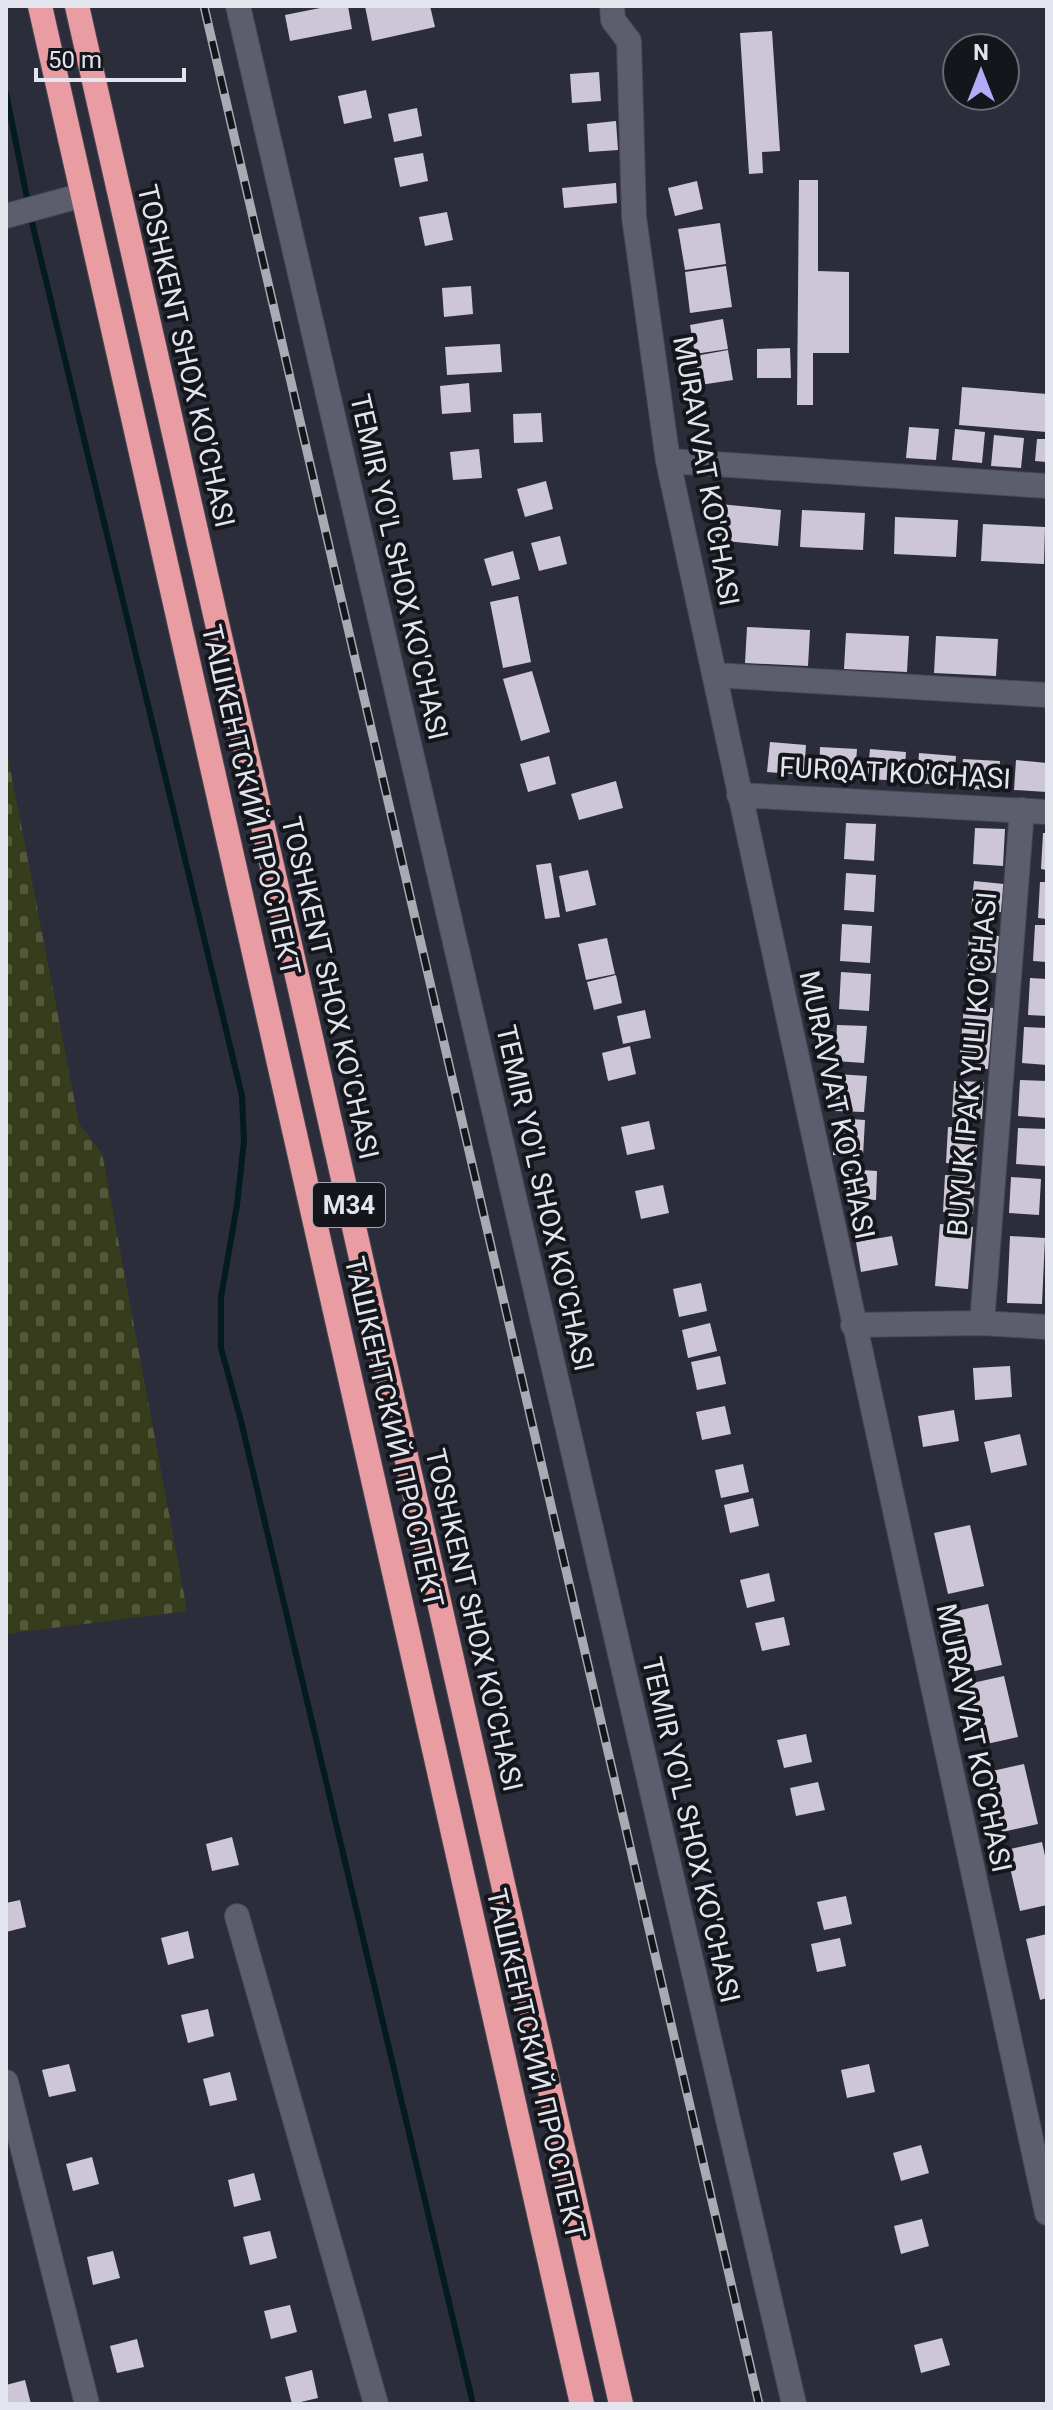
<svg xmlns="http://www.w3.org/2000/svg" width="1053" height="2410" viewBox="0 0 1053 2410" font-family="Roboto,sans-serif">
  <defs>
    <pattern id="cemetery-stones" width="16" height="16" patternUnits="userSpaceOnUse" patternTransform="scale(2)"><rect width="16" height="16" fill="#373d1c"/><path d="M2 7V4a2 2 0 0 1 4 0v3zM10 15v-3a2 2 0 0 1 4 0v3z" fill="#54593d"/></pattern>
  </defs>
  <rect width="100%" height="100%" fill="#2c2d3b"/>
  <path fill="url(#cemetery-stones)" d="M6,747L79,1124L102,1153L187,1611L6,1634Z"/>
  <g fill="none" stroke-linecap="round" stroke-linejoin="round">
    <path stroke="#021b1c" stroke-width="6" d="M6,93L28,203
      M30,214L242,1096L244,1141L237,1205L221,1297V1348L241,1421L473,2404"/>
  </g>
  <path fill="#cdc6d7" d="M330,6H348L352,29L290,41L285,15Z
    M365,6H430L435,27L372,41Z
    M772,31L780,151L762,152L763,173L749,174L740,33Z
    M599,72L601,101L572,103L570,74Z
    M366,90L372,118L344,124L338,96Z
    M417,108L422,136L394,142L388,114Z
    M616,121L618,150L589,152L587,124Z
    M423,153L428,181L400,187L394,158Z
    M799,180H818V271L849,272V353H813V405H797Z
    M697,181L703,209L675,216L668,188Z
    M616,183L617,203L564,208L562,188Z
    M447,212L453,240L425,246L419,217Z
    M720,223L726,264L685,270L678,229Z
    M726,266L732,307L690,313L685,272Z
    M471,286L473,314L444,317L442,288Z
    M723,319L728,349L695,354L690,325Z
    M500,344L502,372L447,375L445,347Z
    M790,348L791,378H757V349Z
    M728,350L733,380L700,385L695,356Z
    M469,383L471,412L442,414L440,386Z
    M962,387L1047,394V432L959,425Z
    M541,413L543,442L514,443L513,414Z
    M909,427L939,429L936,460L906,458Z
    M955,429L985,432L982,463L952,460Z
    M994,435L1024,438L1021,468L991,466Z
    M1037,439H1047V462L1035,461Z
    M479,449L482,478L453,480L450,452Z
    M546,481L553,509L525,517L517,489Z
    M719,504L781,510L778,546L715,540Z
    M802,510L865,513L863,550L800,547Z
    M895,517L958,520L956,557L894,554Z
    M983,524L1045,527L1044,564L981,561Z
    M560,536L567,564L539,571L531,543Z
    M513,551L520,579L492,586L484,559Z
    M518,596L531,662L503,668L490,602Z
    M747,627L810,630L808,666L745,663Z
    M846,633L909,636L907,672L844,669Z
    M936,636L998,639L996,676L934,673Z
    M532,671L550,732L521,741L503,679Z
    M770,742L806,745L804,775L767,772Z
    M820,747L857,749L855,778L819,777Z
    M870,749L906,752L904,781L867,779Z
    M919,753L956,756L954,786L917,783Z
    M549,756L556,784L528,792L520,764Z
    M963,759L1000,761L998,791L961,788Z
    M1016,760L1047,763V792L1014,790Z
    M616,781L623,808L579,820L571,794Z
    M846,823L876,824L874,861L844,859Z
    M975,828L1005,829L1003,866L973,864Z
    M1043,833H1047V870L1041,869Z
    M551,863L560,917L545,919L536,865Z
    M588,870L596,905L566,912L559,876Z
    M846,873L876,875L874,912L844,910Z
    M974,881L1004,884L1001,912L971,909Z
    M1040,882H1047V919L1038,918Z
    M842,924L872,926L870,963L840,961Z
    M1035,925H1047V962L1033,961Z
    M969,934L999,936L996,973L967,971Z
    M607,938L615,974L586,980L578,944Z
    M841,972L871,974L869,1011L839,1009Z
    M616,975L622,1003L594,1010L587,982Z
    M1030,978L1047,979V1016L1028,1015Z
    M964,1006L993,1008L988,1069L959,1066Z
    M645,1010L651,1038L623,1044L617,1016Z
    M837,1025L867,1026L864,1063L835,1061Z
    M1024,1027L1047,1028V1065L1022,1063Z
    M630,1046L636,1074L608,1081L602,1053Z
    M837,1074L867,1076L864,1112L835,1111Z
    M1020,1080L1047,1081V1118L1018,1116Z
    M954,1081L984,1082L982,1119L952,1117Z
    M835,1118L865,1120L863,1156L833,1155Z
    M649,1121L655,1149L627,1155L621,1127Z
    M948,1127L978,1128L976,1165L946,1163Z
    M1018,1128L1047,1129L1046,1166L1016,1164Z
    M848,1169L877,1171L876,1200L847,1198Z
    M945,1175L975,1177L973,1214L943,1212Z
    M1011,1177L1041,1179L1039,1215L1009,1213Z
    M663,1185L669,1213L641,1219L635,1191Z
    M940,1224L973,1227L968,1289L935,1286Z
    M892,1236L898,1265L861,1272L856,1242Z
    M1010,1236L1045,1238L1042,1304L1007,1303Z
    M701,1283L707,1311L679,1317L673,1289Z
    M710,1323L717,1351L688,1358L682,1330Z
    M720,1356L726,1384L697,1390L691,1362Z
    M1010,1366L1012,1397L975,1400L973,1368Z
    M725,1406L731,1434L702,1440L696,1412Z
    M954,1410L959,1441L923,1447L918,1416Z
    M1020,1434L1027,1465L991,1473L984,1442Z
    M743,1464L749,1492L721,1498L715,1470Z
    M753,1498L759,1526L730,1533L724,1505Z
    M970,1525L984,1586L948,1594L934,1533Z
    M769,1573L775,1601L747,1608L740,1580Z
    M988,1604L1002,1665L966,1673L952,1612Z
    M784,1617L790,1645L762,1651L755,1623Z
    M1004,1676L1018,1737L982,1745L968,1684Z
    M806,1734L812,1762L784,1768L777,1740Z
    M1024,1764L1038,1824L1002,1832L988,1772Z
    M818,1782L825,1810L796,1816L790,1788Z
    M232,1837L239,1865L212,1871L206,1844Z
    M1042,1842L1047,1865V1905L1020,1911L1006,1850Z
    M846,1896L852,1924L824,1930L817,1902Z
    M20,1900L26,1927L6,1932V1903Z
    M188,1931L194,1958L168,1965L161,1938Z
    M1047,1934V1998L1040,2000L1026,1939Z
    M840,1938L846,1966L817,1972L811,1944Z
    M208,2009L214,2036L188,2043L181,2015Z
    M69,2064L76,2091L49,2097L42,2070Z
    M869,2064L875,2092L847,2098L841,2070Z
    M230,2072L237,2100L210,2106L203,2079Z
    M921,2145L929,2173L901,2181L893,2153Z
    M92,2157L99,2184L73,2191L66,2164Z
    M254,2173L261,2200L234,2207L228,2180Z
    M922,2219L929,2246L901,2254L894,2226Z
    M270,2231L277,2258L250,2265L243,2237Z
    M113,2251L120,2278L93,2285L87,2257Z
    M290,2305L297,2332L271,2339L264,2311Z
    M942,2338L950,2365L921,2373L914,2345Z
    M137,2339L144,2367L117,2373L110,2346Z
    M312,2370L318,2398L292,2404L285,2377Z
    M25,2380L31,2404H6V2385Z"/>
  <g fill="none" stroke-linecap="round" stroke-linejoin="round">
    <g stroke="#464853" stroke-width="26">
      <path id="street" d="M238,6L794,2404
        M612,6L613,20L629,41L634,217L668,461L1047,2213
        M6,216L83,195
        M668,461L1047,486
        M714,675L1047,695
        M739,795L1047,812
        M982,1323L1022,810
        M853,1325L982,1323L1047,1327
        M237,1916L376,2404
        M6,2082L87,2404"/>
    </g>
    <g stroke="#464853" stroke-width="26">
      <path id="highway" d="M40,6L582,2404
        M77,6L621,2404"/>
    </g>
    <use href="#street" stroke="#5c5e6e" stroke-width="24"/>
    <use href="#highway" stroke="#e99ca1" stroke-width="24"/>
    <g stroke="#a8aab4" stroke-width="9">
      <path id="rail" d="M204,6L759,2404"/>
    </g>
    <use href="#rail" stroke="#15161c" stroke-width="6" stroke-dasharray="18" stroke-linecap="butt"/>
  </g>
  <g text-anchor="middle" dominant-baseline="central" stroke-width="8" stroke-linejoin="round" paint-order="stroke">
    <rect fill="#15161c" stroke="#a5a7af" stroke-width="2" x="313" y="1183" width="72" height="44" rx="6"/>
    <g font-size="26" font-weight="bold" fill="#e3e5ee">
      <text x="349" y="1205">M34</text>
    </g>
    <g font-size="28" fill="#e3e5ee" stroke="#15161c">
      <text transform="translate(186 356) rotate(77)">TOSHKENT SHOX KO'CHASI</text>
      <text transform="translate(706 471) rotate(80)">MURAVVAT KO'CHASI</text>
      <text transform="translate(399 567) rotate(77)">TEMIR YO'L SHOX KO'CHASI</text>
      <text transform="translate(895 773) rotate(3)">FURQAT KO'CHASI</text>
      <text transform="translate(251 800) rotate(77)">ТАШКЕНТСКИЙ ПРОСПЕКТ</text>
      <text transform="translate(330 988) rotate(77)">TOSHKENT SHOX KO'CHASI</text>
      <text transform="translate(972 1064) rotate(-85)">BUYUK IPAK YULI KO'CHASI</text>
      <text transform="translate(837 1105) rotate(78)">MURAVVAT KO'CHASI</text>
      <text transform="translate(545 1198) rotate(77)">TEMIR YO'L SHOX KO'CHASI</text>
      <text transform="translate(394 1432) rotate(77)">ТАШКЕНТСКИЙ ПРОСПЕКТ</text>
      <text transform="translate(474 1620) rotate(77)">TOSHKENT SHOX KO'CHASI</text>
      <text transform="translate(974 1738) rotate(78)">MURAVVAT KO'CHASI</text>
      <text transform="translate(691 1830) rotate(77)">TEMIR YO'L SHOX KO'CHASI</text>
      <text transform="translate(536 2064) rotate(77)">ТАШКЕНТСКИЙ ПРОСПЕКТ</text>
    </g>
  </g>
  <rect width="1053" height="2410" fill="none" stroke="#e3e5ee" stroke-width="16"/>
  <g transform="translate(981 72)"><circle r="38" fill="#15161c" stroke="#676970" stroke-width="2"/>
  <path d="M0-6L14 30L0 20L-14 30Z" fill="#b5acf8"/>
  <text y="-12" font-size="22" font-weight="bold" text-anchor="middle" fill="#e3e5ee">N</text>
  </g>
  <path d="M36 68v12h148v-12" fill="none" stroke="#e3e5ee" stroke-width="4"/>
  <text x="48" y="68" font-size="24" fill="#e3e5ee" stroke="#15161c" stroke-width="6" paint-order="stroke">50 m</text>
</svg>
